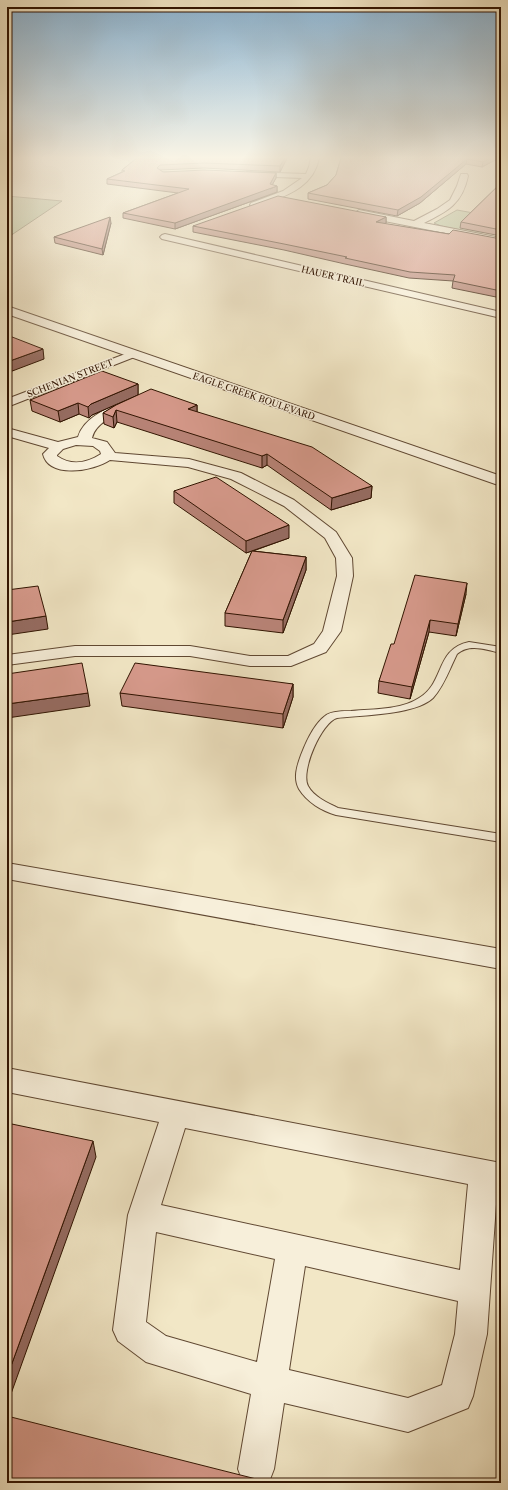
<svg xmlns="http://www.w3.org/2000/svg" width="508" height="1490" viewBox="0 0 508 1490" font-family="'Libre Caslon Text',serif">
  <rect width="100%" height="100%" fill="#f2e7c6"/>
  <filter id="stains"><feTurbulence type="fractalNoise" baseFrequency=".005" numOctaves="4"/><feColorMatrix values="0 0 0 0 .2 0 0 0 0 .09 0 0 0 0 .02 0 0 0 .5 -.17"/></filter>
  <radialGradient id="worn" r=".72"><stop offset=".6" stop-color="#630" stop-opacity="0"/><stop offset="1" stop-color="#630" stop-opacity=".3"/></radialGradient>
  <path fill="#b4c79b" stroke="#726d4e" d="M7,196L62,201L7,238Z
    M457,210L501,218V223L480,234L441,226L434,223Z"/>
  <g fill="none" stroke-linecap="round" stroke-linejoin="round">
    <g stroke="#604832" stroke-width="2">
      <path id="service" d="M469,642L501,647V653C486,650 470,643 457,654C450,668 444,686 433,698C415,715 362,715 337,718C322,722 300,771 308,786C314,797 328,803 338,808L501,834V842L336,815C322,811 307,802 299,789C293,778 297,766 301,755C306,742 314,724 325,716C331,711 343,711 351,711C372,709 401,710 419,698C445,683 435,649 469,642Z"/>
    </g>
    <g stroke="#604832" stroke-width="2">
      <path id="minor" d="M311,158H319C314,184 292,194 269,202C264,204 257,208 251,207L250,205L251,203L283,191L302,178L250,176L246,174L247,172L306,174L309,167Z
        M461,174H467L468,176C462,204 448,211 424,223L501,238V244L359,216L355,213L359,210L414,221L437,209L450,200L457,186Z
        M165,234L501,312V318L162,239L160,237L162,235Z
        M133,351L137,352L139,354L137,356L7,407V399Z
        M128,401L133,402L134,405L133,408C118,414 96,421 92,438L107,442L115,453L189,459L241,473L294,500L336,532L352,558L353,576L341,631L326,652L291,666H250L190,656H75L7,665V655L75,646H190L250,656H288L314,644L323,631L337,576L336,558L325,538L284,506L231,479L188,467L110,460C94,471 49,479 43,454L49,448L7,436V428L58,442L78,437C84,417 110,406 128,401ZM76,445L93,446L100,451L101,454C87,463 71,466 57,456V455L63,449Z
        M7,863L501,949V969L7,879Z
        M7,1068L501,1163V1191L497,1190L487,1334L473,1396L468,1408L408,1432L284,1403L274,1469L269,1482C262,1484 250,1484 243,1482L238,1469L251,1394L146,1362L118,1341L113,1330L128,1215L159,1122L7,1092ZM185,1128L468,1184L460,1270L161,1205ZM156,1232L275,1259L257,1362L166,1336L146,1322ZM305,1266L458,1301L455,1334L442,1385L408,1398L289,1370Z"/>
    </g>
    <g stroke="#604832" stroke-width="2">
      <path id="tertiary" d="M7,306L501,476V486L7,314Z"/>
    </g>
    <use href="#service" fill="#f7efda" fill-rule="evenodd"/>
    <use href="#minor" fill="#f7efda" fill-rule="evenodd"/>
    <use href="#tertiary" fill="#f7efda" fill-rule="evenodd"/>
  </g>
  <path fill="#b98478" stroke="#301300" d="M137,158H287L280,172L204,168L160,170L163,172L276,173V178L272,185L277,186V192L175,229L123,218V213L178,193L107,184V179L122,172V170Z
    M341,158H499L482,167L466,164L420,203L397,216L308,199V193L327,185L336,175Z
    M501,183V236L460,228L461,222Z
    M386,217V223L384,224L449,234L501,239V298L452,288L453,281L409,278L345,264L284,250L193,232V226Z
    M111,223L103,255L55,243L54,237Z
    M138,384V395L92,415L89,418L79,414L60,422L32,411L30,400Z
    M116,405H197V412L372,486L371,498L331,510L267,465L262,468L117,422L114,428L104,424L103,413Z
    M174,491L289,538L253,551L306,557V570L283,633L225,626V613L252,551L246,553L174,503Z
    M466,594L456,636L429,632L410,699L378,693L379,681L394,644Z
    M293,684V697L283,728L122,706L120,693Z"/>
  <path fill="#966c62" stroke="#301300" d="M285,158H287L280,172V166Z
    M490,158H499L482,167L483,162Z
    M467,159L466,164L420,203L397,216L398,210Z
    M276,173V178L270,189L277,186V192L175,229V223L270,184Z
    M110,217L111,223L103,255L102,249Z
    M386,217V223L376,228V222Z
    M43,349L44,359L7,373V362Z
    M138,384V395L92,415L89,418L88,407L91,404Z
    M78,403L79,414L60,422L58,411Z
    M197,405V416L188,409Z
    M116,410L117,422L114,428L113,417Z
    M267,454V465L262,468V456Z
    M372,486L371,498L331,510L332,498Z
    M289,525V538L246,553V541Z
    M306,557V570L283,633V620Z
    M467,583L466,594L456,636L458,624Z
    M46,616L48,629L7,635V622Z
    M430,620L429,632L410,699L412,687Z
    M293,684V697L283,728V714Z
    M88,693L90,706L7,718V704Z
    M93,1141L96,1157L7,1405V1377Z"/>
  <path fill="#d79a8c" stroke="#301300" d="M137,158H285L280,166L204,163L160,165L157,168L163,172L204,170L276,173L270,184L277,186L175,223L123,213L189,189L107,179L125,171L122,170Z
    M341,158H490L483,162L467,159L421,197L398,210L308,193L327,185L336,175Z
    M501,183V230L461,222Z
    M278,196L386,217L376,222L449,234L453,230L501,239V291L453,281L455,275L410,272L345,258L347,257L284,244L193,226Z
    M110,217L102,249L54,237Z
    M7,335L43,349L7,362Z
    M102,371L138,384L91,404L88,407L78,403L58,411L30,400Z
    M151,389L197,405L188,409L312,447L372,486L332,498L267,454L262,456L116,410L113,417L103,413L116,405Z
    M216,477L289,525L246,541L174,491Z
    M252,551L306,557L283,620L225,613Z
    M415,575L467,583L458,624L430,620L412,687L379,681L391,644H394Z
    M38,586L46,616L7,622V590Z
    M82,663L88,693L7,704V674Z
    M135,663L293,684L283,714L120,693Z
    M7,1123L93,1141L7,1377Z
    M7,1416L272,1483H7Z"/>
  <linearGradient id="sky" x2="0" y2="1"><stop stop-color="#8bb7d8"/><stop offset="0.43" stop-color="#f9f4e5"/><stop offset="1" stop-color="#f9f4e5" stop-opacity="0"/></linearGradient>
  <rect width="508" height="367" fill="url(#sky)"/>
  <g text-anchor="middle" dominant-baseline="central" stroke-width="3" stroke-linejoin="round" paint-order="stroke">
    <g font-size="9" fill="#301300" stroke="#f7efda">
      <text transform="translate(333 276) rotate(13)">HAUER TRAIL</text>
      <text transform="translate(70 378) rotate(-21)">SCHENIAN STREET</text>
      <text transform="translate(254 396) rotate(19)">EAGLE CREEK BOULEVARD</text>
    </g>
  </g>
  <rect width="508" height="1490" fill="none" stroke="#f2e7c6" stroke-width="24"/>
  <rect x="8" y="8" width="492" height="1474" fill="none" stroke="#301300" stroke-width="2"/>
  <rect x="12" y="12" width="484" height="1466" fill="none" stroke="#301300"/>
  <rect width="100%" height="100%" filter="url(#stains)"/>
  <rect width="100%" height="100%" fill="url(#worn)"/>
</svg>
